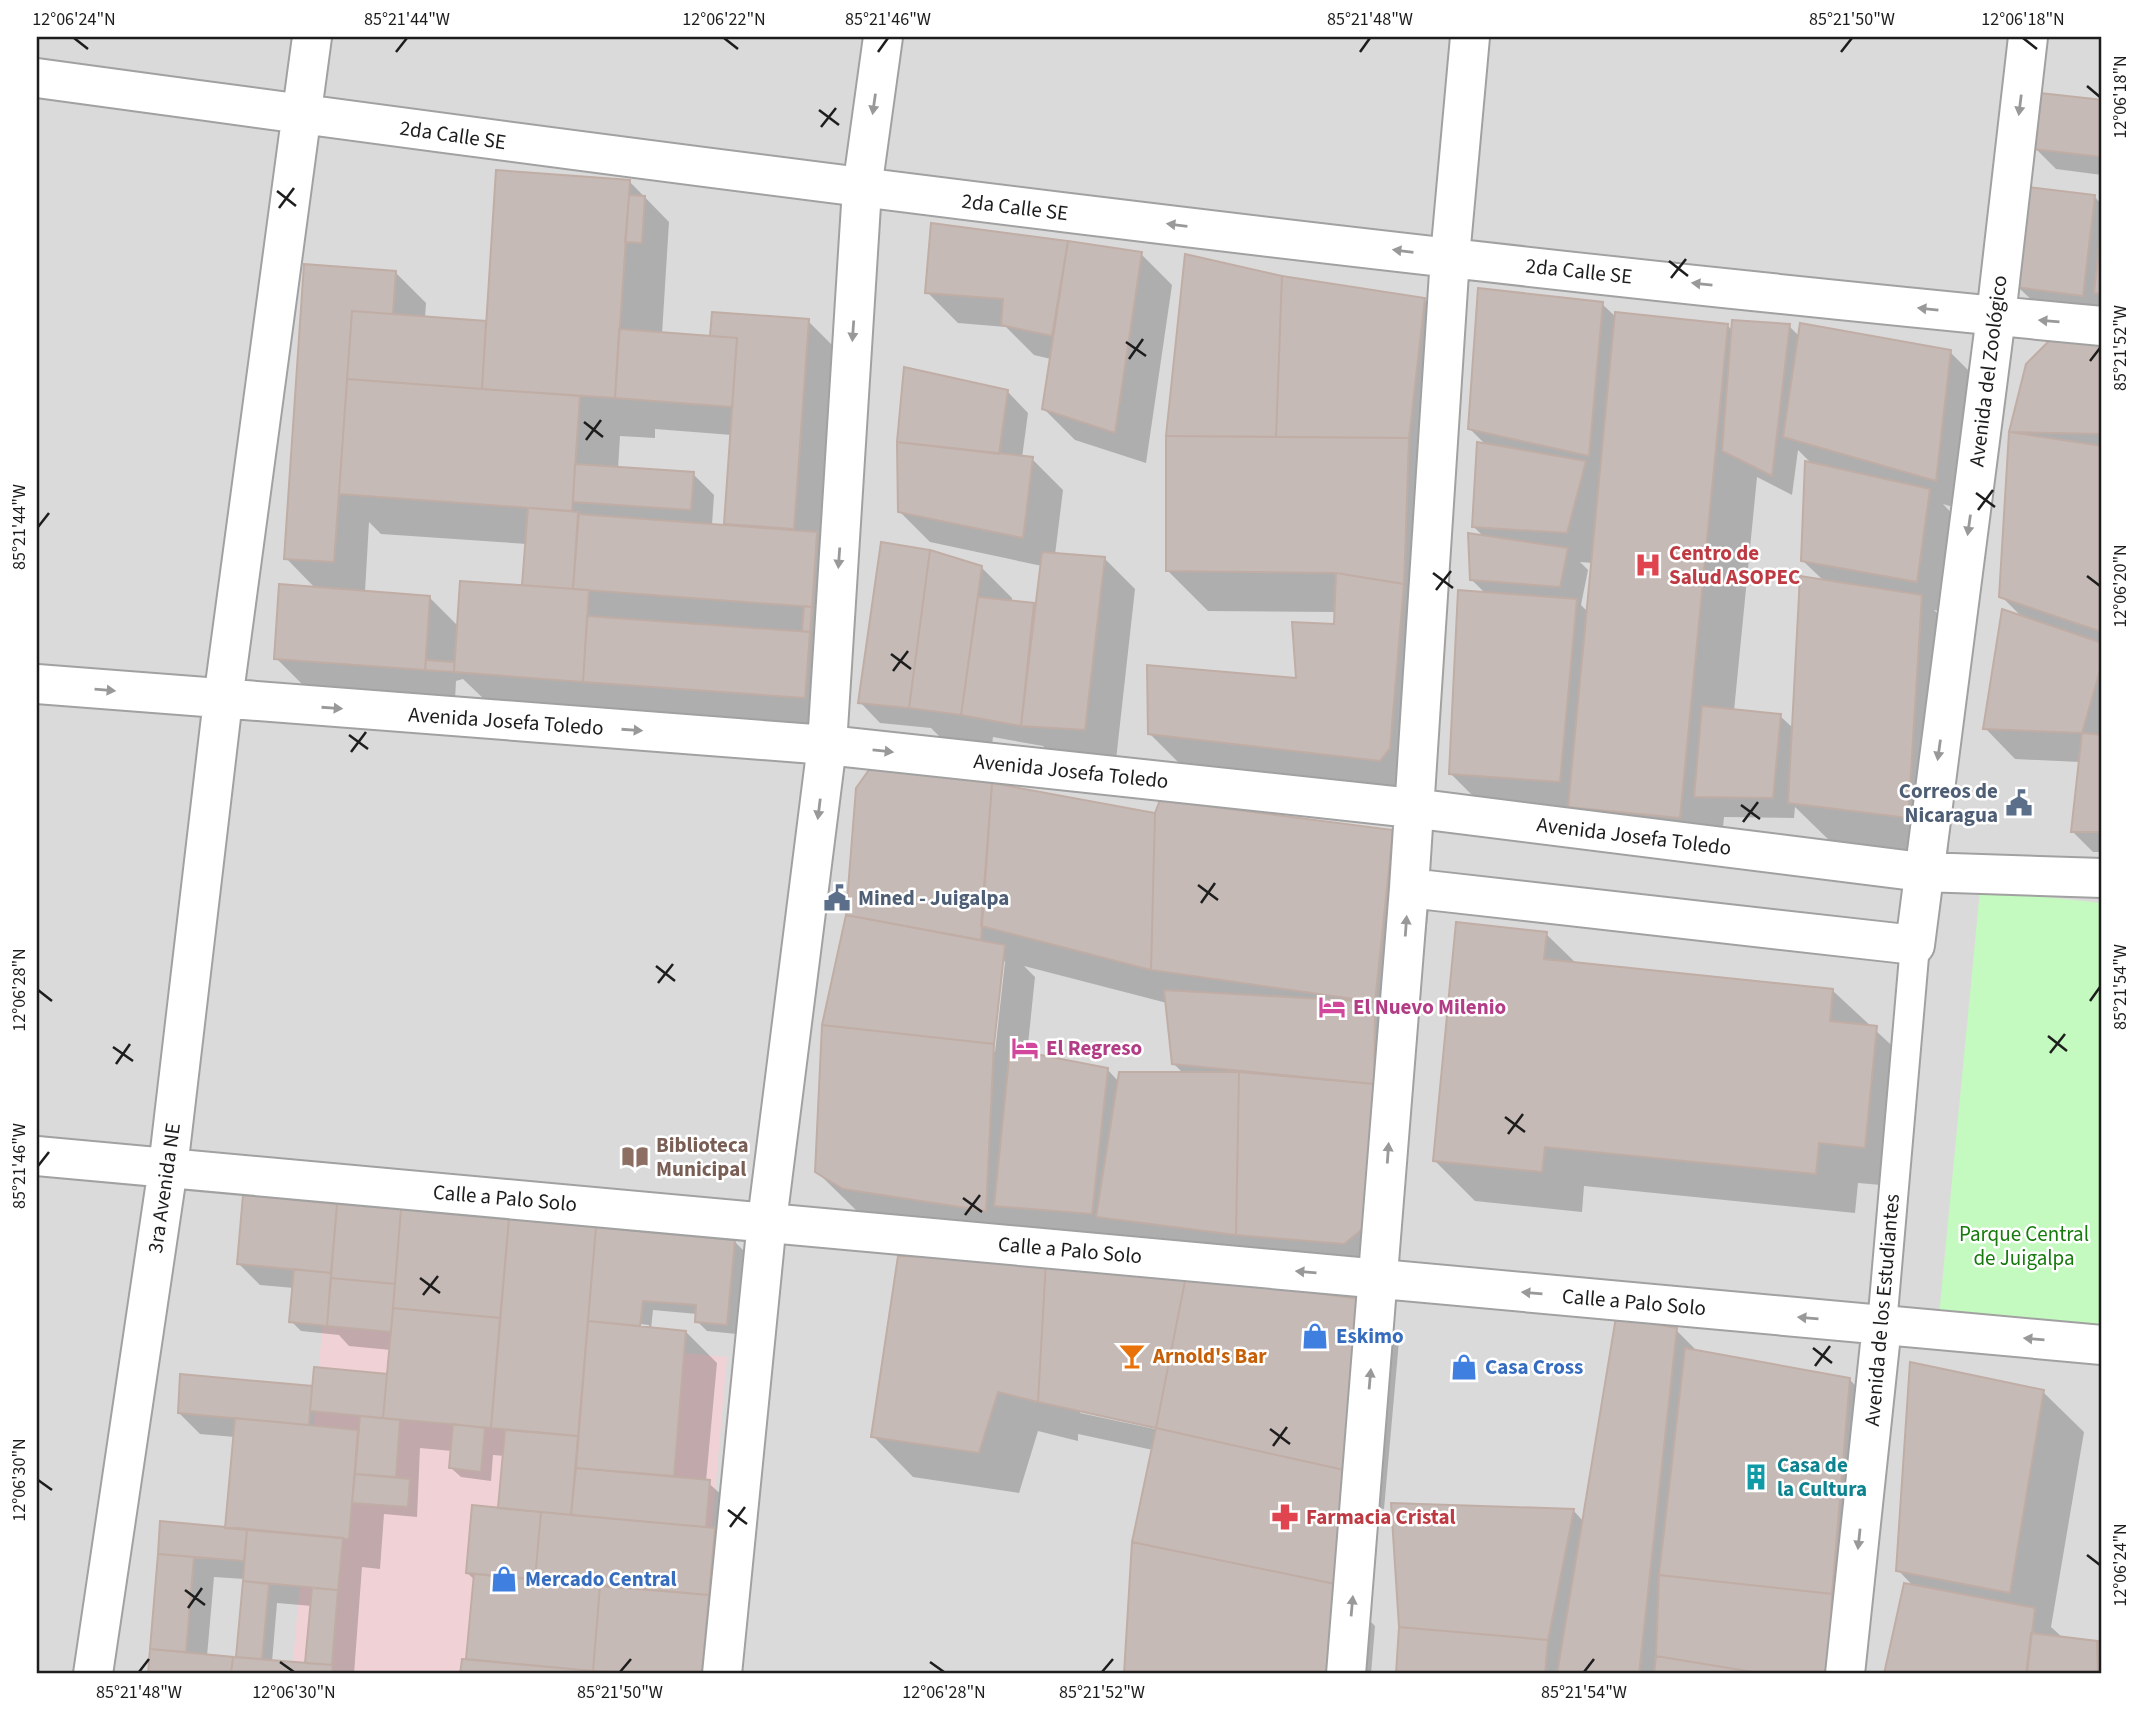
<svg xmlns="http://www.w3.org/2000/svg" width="2139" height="1711" viewBox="0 0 2139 1711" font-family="'Source Sans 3',sans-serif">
  <rect width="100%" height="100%" fill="#eee9e3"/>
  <path fill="#dbdada" d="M37,37H2102V1674H37Z"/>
  <path fill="#f0d2d6" d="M323,1319L727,1357L699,1674H292Z"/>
  <path fill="#c4f9bf" d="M1980,890L2102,903V1332L1939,1315Z"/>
  <path fill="#0003" fill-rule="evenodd" d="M2041,95L2102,102V175L2056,169L2035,148Z
    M629,181L669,222L662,334L712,338L808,321L839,352L836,728L487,702L463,679L456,681L455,700L307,689L276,658L316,589L286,558L306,266L395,272L426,303L425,318L488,326ZM655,429L732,435L725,526L712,525L714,495L693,474L618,469L620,436L655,438ZM369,522L381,534L527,544L524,585L527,587L459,627L429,597L365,592Z
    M2094,196L2102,205V316L2039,307L2018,287Z
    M933,225L1141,254L1172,285L1146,463L1075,440L1044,409L1051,359L1034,355L1006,327L958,323L927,292Z
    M1281,278L1424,300L1455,331L1421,801L1190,774L1150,734L1298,680L1335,626L1336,612L1208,611L1168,571Z
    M1602,304L1617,318L1727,325L1733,331L1789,326L1799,336L1950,352L1981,383L1966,511L1943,504L1960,522L1948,612L1934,610L1961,637L1948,857L1831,842L1795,807L1794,818L1724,817L1720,857L1481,804L1450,773L1486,594L1471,579L1484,537L1474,527L1487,446L1470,429ZM1798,450L1812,464L1802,560L1824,581L1794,729L1780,716L1734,711L1757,477L1792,495ZM1580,562L1593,563L1588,612L1581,605L1588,570Z
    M2051,340L2102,346V852H2093L2072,831L2080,762L2015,759L1985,728L2022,617L2001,596L2011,432Z
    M1008,392L1028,413L1022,458L1032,459L1063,490L1055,555L1104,558L1135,589L1116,760L1053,757L1043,746L993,737L992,745L941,738L931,728L880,723L860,702L981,567L1012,598V602L1033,604L1037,608L1042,566L930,542L899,511Z
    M1156,815L1392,832L1433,872L1414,1041L1375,1274L858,1212L817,1172L824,1025L848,915ZM1002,959L1005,962L995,1052H991ZM1024,966L1167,1003L1174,1064L1184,1074L1119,1082L1107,1069L1027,1054L1035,977Z
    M1546,934L1577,964L1832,990L1916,1068L1905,1187L1858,1183L1855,1213L1584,1186L1582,1212L1475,1201L1435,1161Z
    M244,1197L734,1241L744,1251L737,1334L707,1331L697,1321V1314L653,1310L651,1329L686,1332L717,1363L706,1481L730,1502L735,1674H464L475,1580L467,1573L500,1510L505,1456L493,1455L491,1481L461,1477L450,1467L452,1451L420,1448L417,1517L384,1514L380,1569L362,1567L354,1674H149L162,1523L227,1529L235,1437L200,1434L179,1413L182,1376L313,1388L386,1376L388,1378L391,1350L349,1346L339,1335L301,1331L291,1321L294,1288L260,1285L239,1264ZM621,1322L649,1325V1329L621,1326ZM214,1577L244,1579L238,1656L241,1659L207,1656ZM277,1603L312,1606L306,1665L272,1662Z
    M899,1258L1359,1301L1399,1341L1384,1509L1374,1507L1365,1616L1375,1626L1371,1674H1125L1134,1542L1153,1450L1078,1434V1441L1038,1431L1019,1493L913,1477L873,1436ZM1080,1409L1165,1428L1164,1431L1080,1413Z
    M1676,1330L1699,1353L1849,1379L1859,1389L1860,1674H1397L1401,1627L1573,1510L1583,1521Z
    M2043,1392L2084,1432L2051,1627L2062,1637L2102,1641V1674H1886L1905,1585L1914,1587L1898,1570Z"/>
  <path fill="#c6bab6" stroke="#c0ada5" stroke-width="2" d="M2040,93L2102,100V157L2033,149Z
    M496,170L630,180L615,398L482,389Z
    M2028,187L2095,195L2083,296L2016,287Z
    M629,195L645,196L642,243L625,242Z
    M2102,220V294L2094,293Z
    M931,223L1068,241L1052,336L1001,325L1003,299L925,293Z
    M1068,241L1142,252L1115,433L1042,409Z
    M1185,254L1282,276L1276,437L1166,436Z
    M304,264L396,271L393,314L352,311L334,562L284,559Z
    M1282,276L1425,298L1409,438L1276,437Z
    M1478,288L1603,302L1589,456L1468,429Z
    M352,311L486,321L482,389L347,379Z
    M712,312L809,319L794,529L724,524L737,338L710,336Z
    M1615,312L1728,324L1680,818L1568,807Z
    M1732,320L1790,324L1772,476L1722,451Z
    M1800,323L1951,350L1936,481L1783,437Z
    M619,329L737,338L732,407L615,398Z
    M2051,339L2102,344V434L2009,432L2026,364Z
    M904,367L1008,390L999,454L897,442Z
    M347,379L580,396L572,511L339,494Z
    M2009,432L2102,446V632L1999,597Z
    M1166,436L1409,438L1404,584L1336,573L1166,571Z
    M897,442L1033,457L1023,538L898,512Z
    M1477,442L1586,461L1567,533L1472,527Z
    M1805,461L1930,489L1917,582L1801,561Z
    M575,464L694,472L691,510L573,502Z
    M528,508L579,512L573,589L522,585Z
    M578,514L817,532L812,607L573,589Z
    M1468,533L1568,548L1560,587L1470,580Z
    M881,542L930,550L909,708L858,703Z
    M930,550L982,566L961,715L909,708Z
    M1042,552L1105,557L1085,730L1021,726Z
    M1336,573L1404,584L1390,748L1380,761L1148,734L1147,665L1296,678L1292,622L1334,624Z
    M1800,576L1922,595L1908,818L1788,803Z
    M460,581L589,590L583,682L454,672Z
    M279,584L430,596L425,670L274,659Z
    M1458,590L1577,599L1560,782L1449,774Z
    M978,597L1034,603L1021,726L961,715Z
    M804,606L812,607L810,632L802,631Z
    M2002,609L2102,643V663L2082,733L1983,729Z
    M587,616L810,632L805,698L583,682Z
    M426,660L454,662V672L425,670Z
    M1702,706L1781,714L1773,798L1694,797Z
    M2082,733L2102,735V832H2071Z
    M871,767L992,783L981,940L846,915L856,788Z
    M992,783L1155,813L1151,970L981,926Z
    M1160,800L1393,830L1375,1002L1151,970L1155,813Z
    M846,915L1005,945L994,1044L822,1025Z
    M1456,922L1547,932L1544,959L1833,989L1830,1021L1877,1026L1865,1148L1819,1143L1816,1174L1545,1147L1542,1172L1433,1161Z
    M1164,990L1375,1002L1374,1084L1172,1064Z
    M822,1025L994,1044L986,1211L843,1189L815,1172Z
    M1010,1049L1108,1068L1092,1214L994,1206Z
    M1119,1072H1239L1236,1235L1096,1217Z
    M1239,1072L1374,1084L1366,1226L1344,1244L1236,1235Z
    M243,1195L337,1204L331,1273L237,1264Z
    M337,1204L401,1209L395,1284L331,1278Z
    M401,1209L509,1219L500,1318L393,1308Z
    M509,1219L596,1227L578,1436L491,1428Z
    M596,1227L735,1240L727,1325L695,1322L696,1305L643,1301L640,1326L588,1321Z
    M898,1256L1046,1261L1038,1402L998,1392L979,1453L871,1437Z
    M1046,1261L1186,1276L1156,1428L1038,1402Z
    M294,1269L331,1273L327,1326L289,1322Z
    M1186,1276L1360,1299L1344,1470L1156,1428Z
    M331,1278L395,1284L391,1332L327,1326Z
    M393,1308L500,1318L491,1428L383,1418Z
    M1616,1317L1677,1328L1639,1674H1557Z
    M588,1321L686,1331L674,1476L576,1468Z
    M1685,1348L1850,1378L1832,1594L1659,1575Z
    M1910,1362L2044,1390L2010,1593L1896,1571Z
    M314,1367L387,1374L383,1418L310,1411Z
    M180,1374L312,1386L309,1425L178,1413Z
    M360,1416L400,1420L396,1477L355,1474Z
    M235,1418L358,1430L349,1539L225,1528Z
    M453,1424L485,1428L481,1472L449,1468Z
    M1156,1428L1344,1470L1335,1584L1132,1542Z
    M505,1430L578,1436L571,1515L498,1508Z
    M576,1468L710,1480L706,1527L571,1515Z
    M355,1474L410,1479L408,1507L352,1503Z
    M1391,1503L1574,1509L1548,1640L1399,1627Z
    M472,1505L541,1512L535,1579L466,1573Z
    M541,1512L715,1528L709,1595L535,1579Z
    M160,1521L247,1529L244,1561L158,1554Z
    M247,1529L343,1538L338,1590L243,1581Z
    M1132,1542L1335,1584L1328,1674H1124Z
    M158,1554L194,1557L186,1652L150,1649Z
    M474,1574L600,1586L593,1671L466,1659Z
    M1659,1575L1832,1594L1829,1674H1765L1656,1656Z
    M243,1581L269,1584L262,1659L236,1657Z
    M1904,1583L2035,1608L2027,1674H1884Z
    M600,1586L709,1595L702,1674L593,1671Z
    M312,1588L338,1590L332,1665L305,1663Z
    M1399,1627L1548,1640L1545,1674H1396Z
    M2031,1633L2097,1641L2098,1674H2026Z
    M2097,1641H2102V1674H2098Z
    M150,1649L233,1657L231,1674H148Z
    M1656,1656L1765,1674H1654Z
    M233,1657L332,1665L333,1674H231Z
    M462,1659L593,1671V1674H460Z
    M593,1671L630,1674H593Z"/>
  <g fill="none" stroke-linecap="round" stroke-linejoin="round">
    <g stroke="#a1a1a1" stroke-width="32">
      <path id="pedestrian" d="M1882,1325L1915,945"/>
    </g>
    <g stroke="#a1a1a1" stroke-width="42">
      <path id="minor" d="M37,78C724,172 1412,261 2102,326
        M37,684L827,745L1412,808L1922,872L2102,878
        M1409,888L1915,945L1996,316L2028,37
        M37,1156L2102,1345
        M93,1674L168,1168L223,700L312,37
        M722,1674L767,1221L827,745L862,189L883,37
        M1346,1674L1409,888L1450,257L1470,37
        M1845,1674L1882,1325"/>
    </g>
    <use href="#pedestrian" stroke="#fff" stroke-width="28"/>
    <use href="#minor" stroke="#fff" stroke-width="38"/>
  </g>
  <defs><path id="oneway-solid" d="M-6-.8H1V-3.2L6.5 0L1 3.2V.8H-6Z" transform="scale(1.75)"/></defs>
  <g fill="#999">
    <use href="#oneway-solid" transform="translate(874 104) rotate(98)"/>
    <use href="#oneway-solid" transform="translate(2020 105) rotate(97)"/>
    <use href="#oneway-solid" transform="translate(1177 225) rotate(-173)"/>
    <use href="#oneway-solid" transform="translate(1403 251) rotate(-173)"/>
    <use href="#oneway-solid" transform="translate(1702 284) rotate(-174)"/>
    <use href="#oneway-solid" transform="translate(1928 309) rotate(-174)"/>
    <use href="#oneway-solid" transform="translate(2049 321) rotate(-175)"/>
    <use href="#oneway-solid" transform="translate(853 331) rotate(94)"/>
    <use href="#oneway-solid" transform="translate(1969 525) rotate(98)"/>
    <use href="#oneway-solid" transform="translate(839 558) rotate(94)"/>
    <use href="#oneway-solid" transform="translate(105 690) rotate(5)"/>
    <use href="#oneway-solid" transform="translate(332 708) rotate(4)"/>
    <use href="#oneway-solid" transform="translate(632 730) rotate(4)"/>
    <use href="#oneway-solid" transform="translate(1939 750) rotate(98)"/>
    <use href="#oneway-solid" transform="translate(883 751) rotate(6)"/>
    <use href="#oneway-solid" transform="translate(819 809) rotate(97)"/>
    <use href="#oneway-solid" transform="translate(1406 926) rotate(-86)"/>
    <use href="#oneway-solid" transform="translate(1388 1153) rotate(-86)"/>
    <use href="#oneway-solid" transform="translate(1306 1272) rotate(-175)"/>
    <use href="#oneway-solid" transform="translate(1532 1293) rotate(-175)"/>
    <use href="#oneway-solid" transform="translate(1808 1318) rotate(-175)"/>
    <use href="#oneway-solid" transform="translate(2034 1339) rotate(-175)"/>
    <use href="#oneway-solid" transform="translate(1370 1379) rotate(-85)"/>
    <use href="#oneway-solid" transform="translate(1859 1539) rotate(96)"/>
    <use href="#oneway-solid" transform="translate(1352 1606) rotate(-85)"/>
  </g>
  <path fill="none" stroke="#1d1d1d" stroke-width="2.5" d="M74,38L88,49M724,38L738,49M2023,38L2037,49M396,52L407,38M878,52L888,38M1360,52L1370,38M1841,52L1852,38M2087,86L2100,97M819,110L839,125M821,127L836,108M277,191L296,206M279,208L294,188M1669,261L1688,276M1671,278L1686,259M1126,342L1146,356M1129,359L1143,339M2090,361L2100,348M584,422L603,437M586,440L601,420M1976,493L1995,507M1978,510L1993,490M38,527L49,513M1433,573L1453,588M2087,576L2100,586M1436,590L1451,571M891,654L911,669M893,671L908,651M349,735L368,749M351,752L366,732M1741,805L1760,819M1743,822L1758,802M1198,885L1218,900M1201,903L1215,883M656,966L675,981M658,983L673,964M38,990L52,1001M2090,1001L2100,987M2048,1036L2067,1051M113,1047L133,1061M2050,1053L2065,1034M116,1064L130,1044M1505,1117L1525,1132M1508,1134L1523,1114M38,1166L49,1152M963,1198L982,1212M965,1215L980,1195M420,1278L440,1293M423,1295L438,1276M1813,1348L1832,1363M1815,1366L1830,1346M1270,1429L1290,1444M1273,1446L1287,1427M38,1480L52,1490M728,1510L747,1524M730,1527L745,1507M2087,1555L2100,1565M185,1590L205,1605M188,1608L202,1588M280,1662L294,1672M930,1662L944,1672M139,1672L149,1659M620,1672L631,1659M1102,1672L1113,1659M1584,1672L1594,1659"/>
  <defs>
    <g id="hospital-bare" transform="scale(2.1)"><path d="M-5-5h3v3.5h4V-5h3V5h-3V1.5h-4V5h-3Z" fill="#e0444e" stroke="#fff" stroke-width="2.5" paint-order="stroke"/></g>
    <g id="civic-bare" transform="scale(2.1)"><path d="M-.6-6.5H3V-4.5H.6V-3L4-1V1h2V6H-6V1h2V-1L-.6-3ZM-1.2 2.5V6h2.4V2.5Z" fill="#5c6f8a" stroke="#fff" stroke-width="2.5" paint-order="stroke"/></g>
    <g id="hotel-bare" transform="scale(2.1)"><path d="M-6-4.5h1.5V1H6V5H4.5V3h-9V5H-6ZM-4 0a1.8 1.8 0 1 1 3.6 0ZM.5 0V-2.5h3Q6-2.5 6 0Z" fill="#d1479c" stroke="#fff" stroke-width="2.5" paint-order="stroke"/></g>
    <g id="library-bare" transform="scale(2.1)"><path d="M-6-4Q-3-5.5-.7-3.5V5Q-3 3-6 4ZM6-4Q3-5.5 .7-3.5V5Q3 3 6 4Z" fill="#8d6e63" stroke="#fff" stroke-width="2.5" paint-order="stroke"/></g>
    <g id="shop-bare" transform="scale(2.1)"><path d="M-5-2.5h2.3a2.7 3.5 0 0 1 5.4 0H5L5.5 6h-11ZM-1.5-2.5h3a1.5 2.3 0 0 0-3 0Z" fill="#3f7fe0" stroke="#fff" stroke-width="2.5" paint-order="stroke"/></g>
    <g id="bar-bare" transform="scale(2.1)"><path d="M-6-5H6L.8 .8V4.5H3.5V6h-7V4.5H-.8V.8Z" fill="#e8710a" stroke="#fff" stroke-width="2.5" paint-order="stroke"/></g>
    <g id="building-bare" transform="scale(2.1)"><path d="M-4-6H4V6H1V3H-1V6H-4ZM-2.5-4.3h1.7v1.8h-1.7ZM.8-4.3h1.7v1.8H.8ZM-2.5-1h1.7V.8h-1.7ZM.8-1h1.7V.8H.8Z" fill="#0f9aa8" stroke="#fff" stroke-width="2.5" paint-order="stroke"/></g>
    <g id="pharmacy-bare" transform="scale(2.1)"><path d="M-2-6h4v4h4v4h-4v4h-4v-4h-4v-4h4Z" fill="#e0444e" stroke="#fff" stroke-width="2.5" paint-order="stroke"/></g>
  </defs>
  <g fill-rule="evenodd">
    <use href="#hospital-bare" x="1648" y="565"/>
    <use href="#civic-bare" x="2019" y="803"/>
    <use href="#civic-bare" x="837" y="898"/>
    <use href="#hotel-bare" x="1332" y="1007"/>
    <use href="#hotel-bare" x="1025" y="1048"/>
    <use href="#library-bare" x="635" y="1157"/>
    <use href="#shop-bare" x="1315" y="1336"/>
    <use href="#bar-bare" x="1132" y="1356"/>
    <use href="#shop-bare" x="1464" y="1367"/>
    <use href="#building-bare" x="1756" y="1477"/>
    <use href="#pharmacy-bare" x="1285" y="1517"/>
    <use href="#shop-bare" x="504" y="1579"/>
  </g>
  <g text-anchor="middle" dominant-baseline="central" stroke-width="5" stroke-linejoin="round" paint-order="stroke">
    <g font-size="21" fill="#1d1d1d" stroke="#fff">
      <text transform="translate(453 135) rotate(8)">2da Calle SE</text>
      <text transform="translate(1015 207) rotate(7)">2da Calle SE</text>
      <text transform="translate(1579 271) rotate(6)">2da Calle SE</text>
      <text transform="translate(1988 371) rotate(-83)">Avenida del Zoológico</text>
      <text transform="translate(506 721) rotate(4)">Avenida Josefa Toledo</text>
      <text transform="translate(1071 771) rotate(6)">Avenida Josefa Toledo</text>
      <text transform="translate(1634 836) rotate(7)">Avenida Josefa Toledo</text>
      <text transform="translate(164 1188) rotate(-82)">3ra Avenida NE</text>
      <text transform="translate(505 1198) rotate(5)">Calle a Palo Solo</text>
      <text transform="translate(1070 1250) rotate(5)">Calle a Palo Solo</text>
      <text transform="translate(1634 1302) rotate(5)">Calle a Palo Solo</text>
      <text transform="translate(1882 1310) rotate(-85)">Avenida de los Estudiantes</text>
    </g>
    <g font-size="21" font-weight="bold" fill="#be3a42" stroke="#fff" text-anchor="start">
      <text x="1669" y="553">Centro de<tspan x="1669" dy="24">Salud ASOPEC</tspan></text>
      <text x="1306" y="1517">Farmacia Cristal</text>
    </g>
    <g font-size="21" font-weight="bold" fill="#4e5e75" stroke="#fff" text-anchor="end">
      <text x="1998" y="791">Correos de<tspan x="1998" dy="24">Nicaragua</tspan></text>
      <text x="858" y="898" text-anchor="start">Mined - Juigalpa</text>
    </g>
    <g font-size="21" font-weight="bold" fill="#b23c85" stroke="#fff" text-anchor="start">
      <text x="1353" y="1007">El Nuevo Milenio</text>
      <text x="1046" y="1048">El Regreso</text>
    </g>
    <g font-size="21" font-weight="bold" fill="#785e54" stroke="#fff" text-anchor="start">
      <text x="656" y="1145">Biblioteca<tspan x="656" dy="24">Municipal</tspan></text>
    </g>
    <g font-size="21" fill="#157b0b" stroke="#fff">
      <text x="2024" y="1234">Parque Central<tspan x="2024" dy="24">de Juigalpa</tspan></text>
    </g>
    <g font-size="21" font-weight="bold" fill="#366cbe" stroke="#fff" text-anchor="start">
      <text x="1336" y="1336">Eskimo</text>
      <text x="1485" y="1367">Casa Cross</text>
      <text x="525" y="1579">Mercado Central</text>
    </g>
    <g font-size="21" font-weight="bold" fill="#c56008" stroke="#fff" text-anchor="start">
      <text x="1153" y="1356">Arnold's Bar</text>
    </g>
    <g font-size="21" font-weight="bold" fill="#0d838f" stroke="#fff" text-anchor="start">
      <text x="1777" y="1465">Casa de<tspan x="1777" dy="24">la Cultura</tspan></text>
    </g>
  </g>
  <rect width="2139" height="1711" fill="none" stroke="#ffffff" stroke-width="77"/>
  <rect x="38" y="38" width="2062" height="1634" fill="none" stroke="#1d1d1d" stroke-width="2.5"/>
  <g font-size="18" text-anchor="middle" fill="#1d1d1d">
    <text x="74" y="25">12°06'24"N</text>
    <text x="407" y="25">85°21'44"W</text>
    <text x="724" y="25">12°06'22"N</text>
    <text x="888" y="25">85°21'46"W</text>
    <text x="1370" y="25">85°21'48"W</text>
    <text x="1852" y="25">85°21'50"W</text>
    <text x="2023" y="25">12°06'18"N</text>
    <text transform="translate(2120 97) rotate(-90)" y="6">12°06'18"N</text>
    <text transform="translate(2120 348) rotate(-90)" y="6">85°21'52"W</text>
    <text transform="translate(19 527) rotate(-90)" y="6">85°21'44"W</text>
    <text transform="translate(2120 586) rotate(-90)" y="6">12°06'20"N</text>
    <text transform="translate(2120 987) rotate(-90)" y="6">85°21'54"W</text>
    <text transform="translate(19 990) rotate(-90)" y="6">12°06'28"N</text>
    <text transform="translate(19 1166) rotate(-90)" y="6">85°21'46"W</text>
    <text transform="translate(19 1480) rotate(-90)" y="6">12°06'30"N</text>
    <text transform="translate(2120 1565) rotate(-90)" y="6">12°06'24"N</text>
    <text x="139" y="1698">85°21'48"W</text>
    <text x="294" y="1698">12°06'30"N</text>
    <text x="620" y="1698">85°21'50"W</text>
    <text x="944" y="1698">12°06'28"N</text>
    <text x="1102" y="1698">85°21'52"W</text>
    <text x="1584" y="1698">85°21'54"W</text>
  </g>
</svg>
